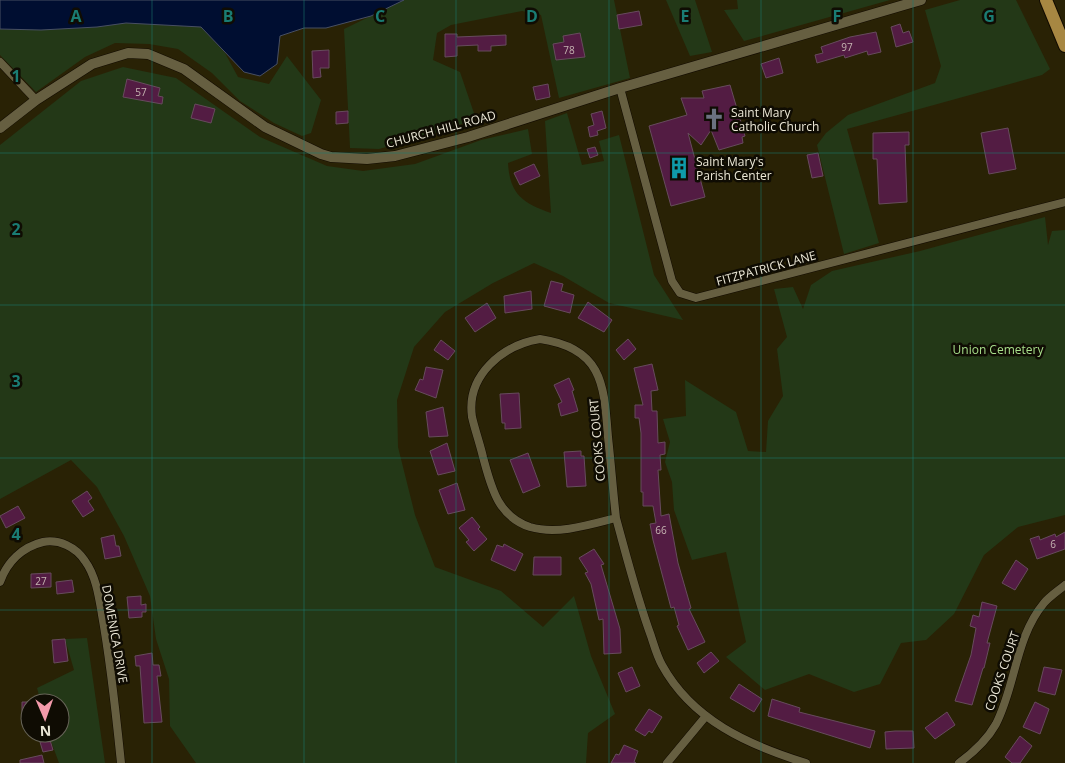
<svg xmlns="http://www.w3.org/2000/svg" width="1065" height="763" viewBox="0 0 1065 763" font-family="'Open Sans',sans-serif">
  <rect width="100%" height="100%" fill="#292205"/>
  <path fill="#233817" d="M404,0H614L630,78L559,98L541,15L522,11L451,25L437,33L433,60L460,72L476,119L433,134L379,149L350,148L344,29Z
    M666,0H695L712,52L690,56Z
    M737,0H890L744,41L724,10L738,9Z
    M960,0H1016L1050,69L1042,75L847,129L879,243L844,254L817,145L826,133L848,115L935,83L941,66L925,10Z
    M126,23L201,27L225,53L238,77L269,84L287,56L321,100L311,133L302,136L274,123L240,101L212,73L178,49L149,44L115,43L85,57L36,92L0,55V29C42,30 84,29 126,23Z
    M123,67L176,78L260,137L327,166L363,171L415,164L481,140L528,129L532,154L508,163C510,195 523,203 551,213L545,121L567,113L582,165L604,161L599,141L619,135L654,275L683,320L609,303L563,276L534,263L493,283L445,312L414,347L397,400L398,447L415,515L435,567L501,591L543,627L574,596L591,656L615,714L588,733L586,763H196L170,726L169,679L156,639L150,596L124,536L97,487L71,460L0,499V145L81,81Z
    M1045,217L1048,245L1052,231L1065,230V515L1018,527L984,555L954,614L926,640L901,643L880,684L854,692L809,674L765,690L726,657L746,642L726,552L692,560L674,510L672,482L665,462L670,442L663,419L686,416L685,380L736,412L748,451L766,452L768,421L783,396L777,349L787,337L774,289L793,287L803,309L811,285L832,271L920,251Z
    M87,638L105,763H59L48,733H60V703H41L37,688L74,670L65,639Z"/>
  <path fill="#000e31" stroke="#474f63" d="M0,0H404L371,16L326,28H304L280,36L277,64L260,76L244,72L201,27L126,23L97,27L41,30L0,29Z"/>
  <path fill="#531c43" stroke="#674b5d" d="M639,11L642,25L619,29L617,15Z
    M900,24L903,33L909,31L913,42L896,47L891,27Z
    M876,32L881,52L868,55L867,51L845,58L844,55L817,63L815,55L823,53L821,47L850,37Z
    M580,33L585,57L556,60L553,44L564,42L563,36Z
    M445,34H457V37L506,35V45L491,46V51H478V45L457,46V56L445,57Z
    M329,50V68H320L321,77L313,78L312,51Z
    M779,58L783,73L766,78L761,64Z
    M127,79L160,88L158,96L163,97L162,104L123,97Z
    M548,84L550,97L536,100L533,87Z
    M730,85L745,136L742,137L743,143L719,150L711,130L701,145L688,133L705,197L671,206L649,126L687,115L681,98H704L702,91Z
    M195,104L215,109L211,123L191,118Z
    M348,111V123L336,124V112Z
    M602,111L606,128L597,131L598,135L590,137L588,127L594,125L591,114Z
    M1008,128L1016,169L989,174L981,133Z
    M909,132V145H905L907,202L879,204L877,159H873V133Z
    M595,147L598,155L590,158L587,149Z
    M818,153L823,176L812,178L807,155Z
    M534,164L540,176L520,185L514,173Z
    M551,281L563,284L561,291L574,295L570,313L544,306Z
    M531,291L532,309L505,313L504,296Z
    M588,302L612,320L604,332L578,318Z
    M487,303L496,318L475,332L465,318Z
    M628,339L636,349L624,360L616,350Z
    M441,340L455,351L448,360L434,350Z
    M652,364L658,390L651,391L652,411H657L658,443L665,442V454L660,455L661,470H658L661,516L669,514L678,563L691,608L689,609L705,642L688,650L677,626L679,625L674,607L671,608L653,540L650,524L656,523L653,506H643V492H641V433L639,418H635V405H643L634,368Z
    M426,367L443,370L436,398L415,390L420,379L423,380Z
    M569,378L574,390L572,391L578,411L561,416L558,404L562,402L554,385Z
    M519,393L521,428L505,429V423H502L500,394Z
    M443,407L448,436L429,437L426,412Z
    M447,443L455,471L438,475L430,451Z
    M581,451V456H584L586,486L567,487L564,452Z
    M528,453L540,486L523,493L510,460Z
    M457,483L465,510L448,514L439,490Z
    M87,491L92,498L88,501L94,510L83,517L72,501Z
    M18,506L25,518L6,528L0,516Z
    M472,517L480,527L478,529L487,539L474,551L466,542L469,540L459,528Z
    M1065,532V549L1037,559L1030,539L1039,536L1040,540L1055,534L1056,537Z
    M114,535L116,546H119L121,556L105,559L101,538Z
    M504,544L523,554L515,571L491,560L497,545L503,547Z
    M594,549L604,564L601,565L620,629L621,653L604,654L603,619L599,620L591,584L585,573L588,572L579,558Z
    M534,557H561V575H533Z
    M1016,560L1028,569L1015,590L1002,583Z
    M51,573V587L31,588V574Z
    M72,580L74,592L57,594L56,582Z
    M141,596V605L146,604V612H142V617L129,618L127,597Z
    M982,602L997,606L987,643H990L984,668H983L972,705L955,701L971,655L976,628L970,626L973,615L979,617Z
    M65,639L68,661L54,663L52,640Z
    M711,652L719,661L704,673L697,663Z
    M152,653L153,665H159L161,676H157L162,722L144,723L140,666H136L135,656Z
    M632,667L640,686L626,692L618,673Z
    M1044,667L1062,670L1055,695L1038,691Z
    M739,684L762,699L754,712L730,698Z
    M772,699L800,708L799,712L875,731L870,748L768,716Z
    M22,702H30V722H22Z
    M1035,702L1049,709L1040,734L1023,727Z
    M649,709L662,717L652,733L649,731L645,736L635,730Z
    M947,712L955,725L935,739L925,728Z
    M895,731H913L914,748L886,749L885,732Z
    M1020,736L1032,746L1020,763H1012L1005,757Z
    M50,740L53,750L43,752L40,742Z
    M624,745L638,751L634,762L636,763H611L616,754L619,755Z
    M42,755L44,763H20V760Z"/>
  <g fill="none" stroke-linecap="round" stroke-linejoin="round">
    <g stroke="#120b00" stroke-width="9">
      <path id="minor" d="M0,62L36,100
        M620,88L672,281L680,293L696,298L1065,202
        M540,339C603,348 604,385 608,437C611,464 613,491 616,518C589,525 557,535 530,527C497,516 491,486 483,457C480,444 475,430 472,417C466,375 503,345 540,339Z
        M616,518C627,558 637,598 651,636C654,645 657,656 662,665C692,720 748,745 806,763
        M0,582C7,562 22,547 43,542C59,539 76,547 85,561C96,576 99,597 102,615C111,664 116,714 121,763
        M667,763L706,716
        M959,763C974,752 987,740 996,724C1016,685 1015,638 1044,603C1050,596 1058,591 1065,585"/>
    </g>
    <g stroke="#120b00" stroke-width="11">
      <path id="tertiary" d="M0,128L36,100L92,64L128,53L148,54L184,69L265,127L321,154L331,157L367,159L395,156L468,137L620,88L921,0"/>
    </g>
    <g stroke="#120b00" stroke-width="14">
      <path id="primary" d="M1046,0L1065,46"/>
    </g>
    <use href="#minor" stroke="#665f41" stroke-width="8"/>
    <use href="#tertiary" stroke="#665f41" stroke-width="10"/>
    <use href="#primary" stroke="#a78742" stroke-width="12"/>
  </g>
  <path fill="none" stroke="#1a7c73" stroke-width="1" stroke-opacity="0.55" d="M152,0V763M304,0V763M456,0V763M609,0V763M761,0V763M913,0V763M0,153H1065M0,305H1065M0,458H1065M0,610H1065"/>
  <defs>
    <g id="church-bare" transform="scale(1.725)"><path d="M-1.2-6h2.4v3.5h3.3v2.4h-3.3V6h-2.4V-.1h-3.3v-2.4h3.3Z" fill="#6b7280" stroke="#0f0c03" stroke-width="2.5" paint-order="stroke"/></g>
    <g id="building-bare" transform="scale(1.725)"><path d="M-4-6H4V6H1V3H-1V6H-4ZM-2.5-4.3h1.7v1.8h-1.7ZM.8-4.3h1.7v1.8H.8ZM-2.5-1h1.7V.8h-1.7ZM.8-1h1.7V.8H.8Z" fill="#0f9aa8" stroke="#0f0c03" stroke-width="2.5" paint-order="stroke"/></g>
  </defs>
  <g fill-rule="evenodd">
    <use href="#church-bare" x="714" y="119"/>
    <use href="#building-bare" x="679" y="168"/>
  </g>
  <g text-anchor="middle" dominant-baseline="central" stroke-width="5" stroke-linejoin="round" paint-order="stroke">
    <g font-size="10" fill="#c6b5b2">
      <text x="847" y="47">97</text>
      <text x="569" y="50">78</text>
      <text x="141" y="92">57</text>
      <text x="661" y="530">66</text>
      <text x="1053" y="544">6</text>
      <text x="41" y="581">27</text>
    </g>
    <g font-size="12" fill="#ece8d7" stroke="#0f0c03" text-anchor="start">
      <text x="731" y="112">Saint Mary<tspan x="731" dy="14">Catholic Church</tspan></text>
      <text x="696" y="161">Saint Mary's<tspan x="696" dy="14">Parish Center</tspan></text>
    </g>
    <g font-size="12" fill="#ece8d7" stroke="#0f0c03">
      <text transform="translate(441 129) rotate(-15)">CHURCH HILL ROAD</text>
      <text transform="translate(766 268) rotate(-15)">FITZPATRICK LANE</text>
      <text transform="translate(597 440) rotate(-95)">COOKS COURT</text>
      <text transform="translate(115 634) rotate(80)">DOMENICA DRIVE</text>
      <text transform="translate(1002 671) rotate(-71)">COOKS COURT</text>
    </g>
    <g font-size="12" fill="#a8df8b" stroke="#0f0c03">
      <text x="998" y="349">Union Cemetery</text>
    </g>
  </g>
  <g font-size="16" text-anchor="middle" font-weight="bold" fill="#1a7c73" stroke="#0f0c03" stroke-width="5" stroke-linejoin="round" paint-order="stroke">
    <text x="76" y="22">A</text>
    <text x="228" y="22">B</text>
    <text x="380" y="22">C</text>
    <text x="532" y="22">D</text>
    <text x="685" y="22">E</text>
    <text x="837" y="22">F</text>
    <text x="989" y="22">G</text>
    <text x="16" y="82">1</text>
    <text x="16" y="235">2</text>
    <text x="16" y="387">3</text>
    <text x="16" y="540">4</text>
  </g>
  <g transform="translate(45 718) rotate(178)"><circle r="24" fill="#0f0c03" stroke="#676458"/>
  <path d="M0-4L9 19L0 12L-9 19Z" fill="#f39aab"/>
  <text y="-8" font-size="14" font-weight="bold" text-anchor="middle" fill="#ece8d7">N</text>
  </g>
</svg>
